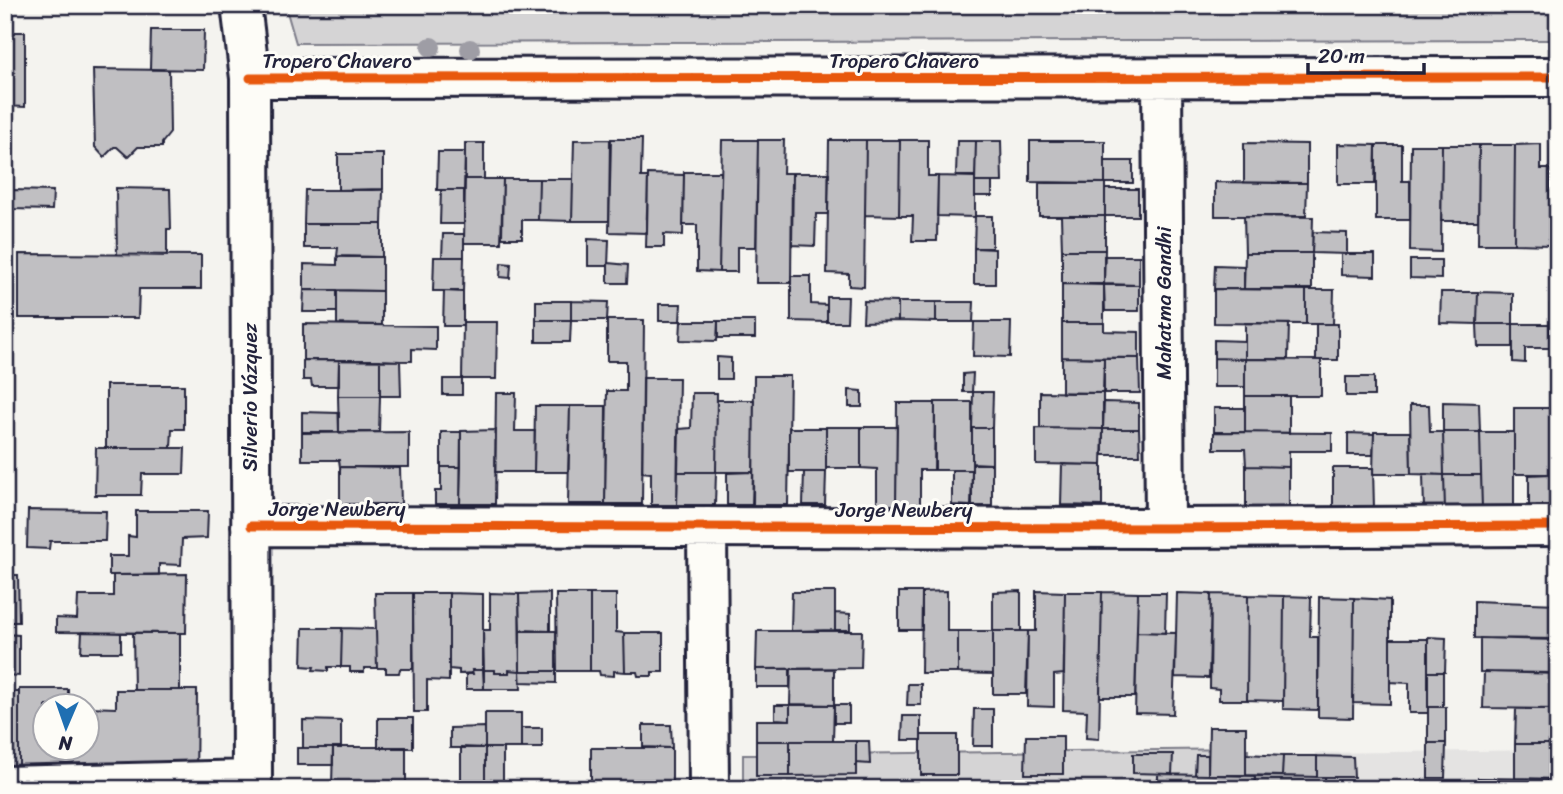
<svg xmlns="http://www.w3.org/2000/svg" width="1563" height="794" viewBox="0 0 1563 794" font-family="Sriracha,sans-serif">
  <rect width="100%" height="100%" fill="#f4f3ef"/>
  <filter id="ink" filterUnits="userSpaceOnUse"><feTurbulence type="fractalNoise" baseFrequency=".0143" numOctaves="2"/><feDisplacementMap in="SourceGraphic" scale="14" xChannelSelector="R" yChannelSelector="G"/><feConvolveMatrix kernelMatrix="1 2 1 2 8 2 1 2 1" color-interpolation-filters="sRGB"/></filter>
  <g filter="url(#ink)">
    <path fill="#e4e3e2" d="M1558,750V789H1315V753Z"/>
    <path fill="#d5d4d5" stroke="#7c7b88" stroke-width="2" d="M285,5H1558V40L296,43Z
      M1248,749V789H743V755Z"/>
    <path fill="#c0bfc2" stroke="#22223b" stroke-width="2" d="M151,30H204L203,70L150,69Z
      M5,32H25V107L5,106Z
      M93,69L169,70L170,133L162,143V147H138L128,157L117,147H114L104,157L95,147Z
      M610,139L609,221H572L574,140Z
      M611,139H642L641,177H648L647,233L609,232Z
      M722,140H758L756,247H737V272H719Z
      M758,140H784L783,173H792L791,283H756Z
      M829,140H866L864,287L849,286V274L827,273Z
      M866,140H900L899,216L865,215Z
      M900,140H928V176H938L937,241H912L913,216H899Z
      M957,141H976L975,176H956Z
      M976,141H1001L1002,182H975Z
      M1030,141H1105V183L1030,182Z
      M465,143H484V179H465Z
      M1244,143L1307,144V183H1244Z
      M1338,144L1376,145L1375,184H1338Z
      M1541,144V169H1551L1550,245L1514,244L1515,145Z
      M1376,145H1402V181H1410V220H1376Z
      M1411,145H1442L1441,252L1410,251Z
      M1442,145H1479L1478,221H1441Z
      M1479,145H1515L1514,244H1478Z
      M1551,145H1558V252L1550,251Z
      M438,152H465L464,190H437Z
      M338,154H383V189L338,190Z
      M1105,161H1133V183H1105Z
      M684,172H721L719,272L697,271V225H683Z
      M793,173H829L828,214H816L815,246L792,245Z
      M648,174L684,175L683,235L664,234V247H646Z
      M938,176L975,177V217L937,216Z
      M465,179H503L501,243H464Z
      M503,179H539L538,220H522V238H502Z
      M539,179H573L572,221L538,220Z
      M975,182H992V196H975Z
      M1215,182L1307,183L1306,216H1215Z
      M1039,183H1105V216H1039Z
      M116,188L170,189L171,229H167V256L117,255Z
      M1105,189H1138V216H1105Z
      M12,190L53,191L52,210L12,209Z
      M305,190H383L382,224H304Z
      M441,190H464V224H440Z
      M975,216H992V248H974Z
      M1061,216H1105V250H1062Z
      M1244,216L1313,217L1312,253H1245Z
      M304,224H382V257L337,256L338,248H304Z
      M1313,232L1347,233V254L1312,253Z
      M443,234H464V257H442Z
      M588,239L609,240L608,266H588Z
      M974,248L995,249V284H974Z
      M1062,250H1105L1104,284H1062Z
      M1245,253H1312V289H1244Z
      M19,254L201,255V289H139L138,318H19Z
      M1341,254H1375V276L1341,275Z
      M1104,256H1139V285L1104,284Z
      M337,257H382V291L304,290V264L337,265Z
      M434,257H464L463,291H433Z
      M1410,260H1441V279L1410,278Z
      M501,263L511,264L510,278L500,277Z
      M608,263L628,265L627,283H608Z
      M1215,265L1244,266V289H1214Z
      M791,276H811V304L827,305V322L791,321Z
      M1062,284L1104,285V323H1062Z
      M1104,285H1139V311H1105Z
      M1214,289L1306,290V324L1214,323Z
      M304,290H337V312H303Z
      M337,290L382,291V325L337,324Z
      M1306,290H1334L1333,324H1306Z
      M444,291L463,292V326H443Z
      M1441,292H1478L1477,324L1440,323Z
      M1478,292L1513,293V324H1477Z
      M827,297H848L847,322H827Z
      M536,301H571V320H536Z
      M571,301L608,302L607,320H571Z
      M864,301L898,302V321L863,322Z
      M898,302H936V322L898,321Z
      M936,302H974L973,322H936Z
      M659,304H681L680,321H659Z
      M1550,304H1558V323L1550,324Z
      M536,320H571L570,342H536Z
      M607,320H644L642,504H605L607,391H626V361H607Z
      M681,321H718L717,341L680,340Z
      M718,321H755V338H718Z
      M463,322H497L496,379H462Z
      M974,322H1011L1010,357L973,356Z
      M1062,323H1104V331L1139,332V358L1062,357Z
      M1245,323L1289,324L1288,359H1245Z
      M303,324L436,326V350L412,349V361L303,360Z
      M1316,324H1338V360H1316Z
      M1477,324H1513V347H1478Z
      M1513,324H1550V348H1525V363L1513,362Z
      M1214,340L1245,341V359L1214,358Z
      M717,357L731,358V379H717Z
      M1062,357L1104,358L1103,393H1062Z
      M1104,358H1139L1140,393H1104Z
      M1214,358L1245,359V387H1214Z
      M1245,359L1321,360V396H1245Z
      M303,360H339V386H312L311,380H303Z
      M339,360H380V396H338Z
      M380,360L400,361L401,396H380Z
      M973,373L972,392H963V374Z
      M754,376H790L788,505H753Z
      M1346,377H1374V396H1346Z
      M643,378H679L677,505H651V473L642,472Z
      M443,379H462V395H443Z
      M106,385H184V429H172L171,448H106Z
      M849,390L862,391V407H849Z
      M973,392H993L992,428H972Z
      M1040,392L1103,393V429L1040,428Z
      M496,393H516L515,431H535L534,472H495Z
      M692,393H717L716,472H678L679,429L691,428Z
      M338,396H380L379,432H339Z
      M1245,396H1289V433L1245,432Z
      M717,400H754L753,472H716Z
      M935,402H972V470H935Z
      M1104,402L1139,403V429H1103Z
      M1443,402L1479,403L1480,432H1443Z
      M897,403H935L934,470H920V505H896Z
      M1410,405H1429L1430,432H1443L1444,475L1411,474Z
      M535,406H570L568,472H534Z
      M570,406H606L605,504H568Z
      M1214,408H1245V432H1214Z
      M1514,408H1550L1551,474H1514Z
      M302,412L339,413V432H302Z
      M826,427H861V468H826Z
      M861,427H897L896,505H877V469L861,468Z
      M789,428H826V472H789Z
      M972,428H992V464L972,463Z
      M1036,428L1103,429L1102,465L1036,464Z
      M1103,429H1139L1140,455H1103Z
      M496,430L495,504H460L461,431Z
      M409,432V467H340L339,460H302V433Z
      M441,432H461V467H441Z
      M1214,432L1332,433V451H1289V467L1246,466L1245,449H1214Z
      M1374,432H1410L1411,474H1373Z
      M1443,432H1480L1481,475H1444Z
      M1480,432H1514V509H1482Z
      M1551,432H1558V509H1551Z
      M1348,433L1374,434L1373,455H1348Z
      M96,448H185L184,474H142L141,495H95Z
      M972,464H992V506H972Z
      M1062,464L1102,465V506L1061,505Z
      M1246,466L1289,467V508L1246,507Z
      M340,467L400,468L401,504H340Z
      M441,467H461L460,504H435V491H441Z
      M1333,468H1373L1374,509H1333Z
      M952,470H972L971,506L952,505Z
      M678,472H716L715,505H677Z
      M753,472L752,505H727V473Z
      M804,472H826L825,505H803Z
      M1423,474L1444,475L1445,509H1424Z
      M1551,474V509H1529V475Z
      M1444,475H1481L1482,509H1445Z
      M28,510L106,511L105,541H50L49,549L27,548Z
      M136,511H208L207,538L182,539L181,565L159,564V575H109V556H128V536L136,537Z
      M187,574L186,633L56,632V618L77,619L78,596H113V575Z
      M5,575H18L19,622H5Z
      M947,591V631H958V673H921L922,592Z
      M1021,591V631H993V592Z
      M1036,591L1065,592L1064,674L1054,675V707L1027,706L1028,631H1036Z
      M792,592H835V630L791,631Z
      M899,592H922V630H899Z
      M1065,592H1102L1099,739L1086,738L1087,711L1063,710Z
      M1102,592L1138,593L1135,697H1100Z
      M375,593H413V669H400L399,673H386V668H377Z
      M413,593H449V681L427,680V712H414Z
      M449,593L483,594V670H472V673L459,674V670L449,669Z
      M490,593L519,594L520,671L509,670V673H495V670H484L483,630H490Z
      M550,593V631L520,630L519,594Z
      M1138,593H1166L1165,633L1137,632Z
      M1177,593L1211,594L1209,678L1175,677Z
      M556,594H590V671H557Z
      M590,594H616V632L624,633L625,672L614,671V676L600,675L599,671H590Z
      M1211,594L1248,595L1247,700H1219V689L1210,688Z
      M1248,595L1284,596L1283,701L1247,700Z
      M1284,596L1311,597L1310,637H1318V710L1283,709Z
      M1319,597L1354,598L1353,718L1318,717Z
      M1354,598L1390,600V704L1353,703Z
      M1474,601L1558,604V639L1474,638Z
      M835,613L850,614V630H835Z
      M303,628H342L341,667H328V671L313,670L314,667L302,666Z
      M342,628L376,629L377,668H364V672H350V667H341Z
      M520,631H556V671H520Z
      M757,631H862L861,668L756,669Z
      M958,631H993V674L958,673Z
      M993,631H1028L1026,694H993Z
      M82,632L121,633V652H81Z
      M1137,632L1176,633L1173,714L1135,713Z
      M133,633H180V690H134Z
      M624,633H663V672H652V676H638L637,672H625Z
      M5,634L19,635V676L5,675Z
      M1428,637L1446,638L1445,672H1428Z
      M1480,638L1558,640V673L1480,672Z
      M1390,639H1428V713H1409V683L1390,682Z
      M756,669H790V687H756Z
      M791,669H834V705L790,704Z
      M472,670H483L484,689H466V674H473Z
      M484,670H495V673H509V670L520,671L521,689H484Z
      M520,671H556V683L520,682Z
      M1428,672H1443V707H1428Z
      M1484,672L1558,674V709L1483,708Z
      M908,684H921V705H907Z
      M19,689H68V706H46V748H88V707L116,708V690H197L196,786L19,787Z
      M5,692H19V787H5Z
      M775,705H790V720L775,719Z
      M790,705H834L833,741H756V720H790Z
      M834,705H849V723H834Z
      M1428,707H1446V743H1428Z
      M974,709H993V746H973Z
      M1516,709H1558L1557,744H1515Z
      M485,713H521V748H485Z
      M903,716H921V740H902Z
      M378,718H413V748H378Z
      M303,720L341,721V748H303Z
      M643,725H671L672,748L643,747Z
      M485,727V748H450V728Z
      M1209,727H1246V775H1208Z
      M521,728H542V748H521Z
      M921,735H957V775H921Z
      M1026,736H1063V774H1025Z
      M756,741H790V776H756Z
      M790,741H856V775L790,776Z
      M856,741H869L870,764L856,763Z
      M1428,743H1446L1445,778H1428Z
      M1515,744H1557V779L1515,778Z
      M333,747H406V786L332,785Z
      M461,747L485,748V787H461Z
      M297,748H333V765H297Z
      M485,748H503V787H485Z
      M591,748H672V788L591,787Z
      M1133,754H1173L1172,774L1133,773Z
      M1246,754L1283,756L1282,776L1246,775Z
      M1196,755H1208V775H1195Z
      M1283,756H1317V777L1282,776Z
      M1317,756L1353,757L1354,777H1317Z
      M1158,774L1255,776V789H1158Z
      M1255,776L1325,777V789H1255Z
      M1478,778L1547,779L1546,789H1478Z
      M330,785L427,787V789H330Z"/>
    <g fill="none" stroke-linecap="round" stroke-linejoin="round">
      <g stroke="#22223b" stroke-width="44">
        <path id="minor" d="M241,5L250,78L252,789
          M250,78L1558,77
          M1162,78L1165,528
          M251,526L1165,528L1558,526
          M707,527L709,789
          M5,786L252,780"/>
      </g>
      <use href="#minor" stroke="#fdfcf7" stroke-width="38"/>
      <g stroke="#fdfcf7" stroke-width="13">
        <path id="cycleway" d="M250,78L1558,77
          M251,526L1165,528L1558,526"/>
      </g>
      <use href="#cycleway" stroke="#e8590c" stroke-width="9"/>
    </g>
    <g fill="#9e9da5">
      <circle cx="431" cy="47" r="10"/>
      <circle cx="470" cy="49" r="10"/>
    </g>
  </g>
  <g text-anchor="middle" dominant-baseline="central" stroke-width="6" stroke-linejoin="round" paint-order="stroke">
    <g font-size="21" fill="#22223b" stroke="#fdfcf7">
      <text x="337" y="61">Tropero Chavero</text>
      <text x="904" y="61">Tropero Chavero</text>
      <text transform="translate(1164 303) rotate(-90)">Mahatma Gandhi</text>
      <text transform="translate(250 397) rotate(-90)">Silverio Vázquez</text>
      <text x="337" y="509">Jorge Newbery</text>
      <text x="904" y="510">Jorge Newbery</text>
    </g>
  </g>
  <rect width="1563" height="794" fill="none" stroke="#fdfcf7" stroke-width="28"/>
  <rect x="14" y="14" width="1535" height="766" fill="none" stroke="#22223b" stroke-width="2.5" filter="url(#ink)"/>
  <g transform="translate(66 727) rotate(182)"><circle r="33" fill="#fdfcf7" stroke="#a5a5ac" stroke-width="2"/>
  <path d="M0-5L12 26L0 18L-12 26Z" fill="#1f6fb2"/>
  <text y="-10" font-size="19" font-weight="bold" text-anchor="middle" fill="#22223b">N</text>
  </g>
  <path d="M1308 63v10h116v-10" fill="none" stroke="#22223b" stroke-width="3.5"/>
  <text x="1318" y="63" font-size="21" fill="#22223b" stroke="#fdfcf7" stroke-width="5" paint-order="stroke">20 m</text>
</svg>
